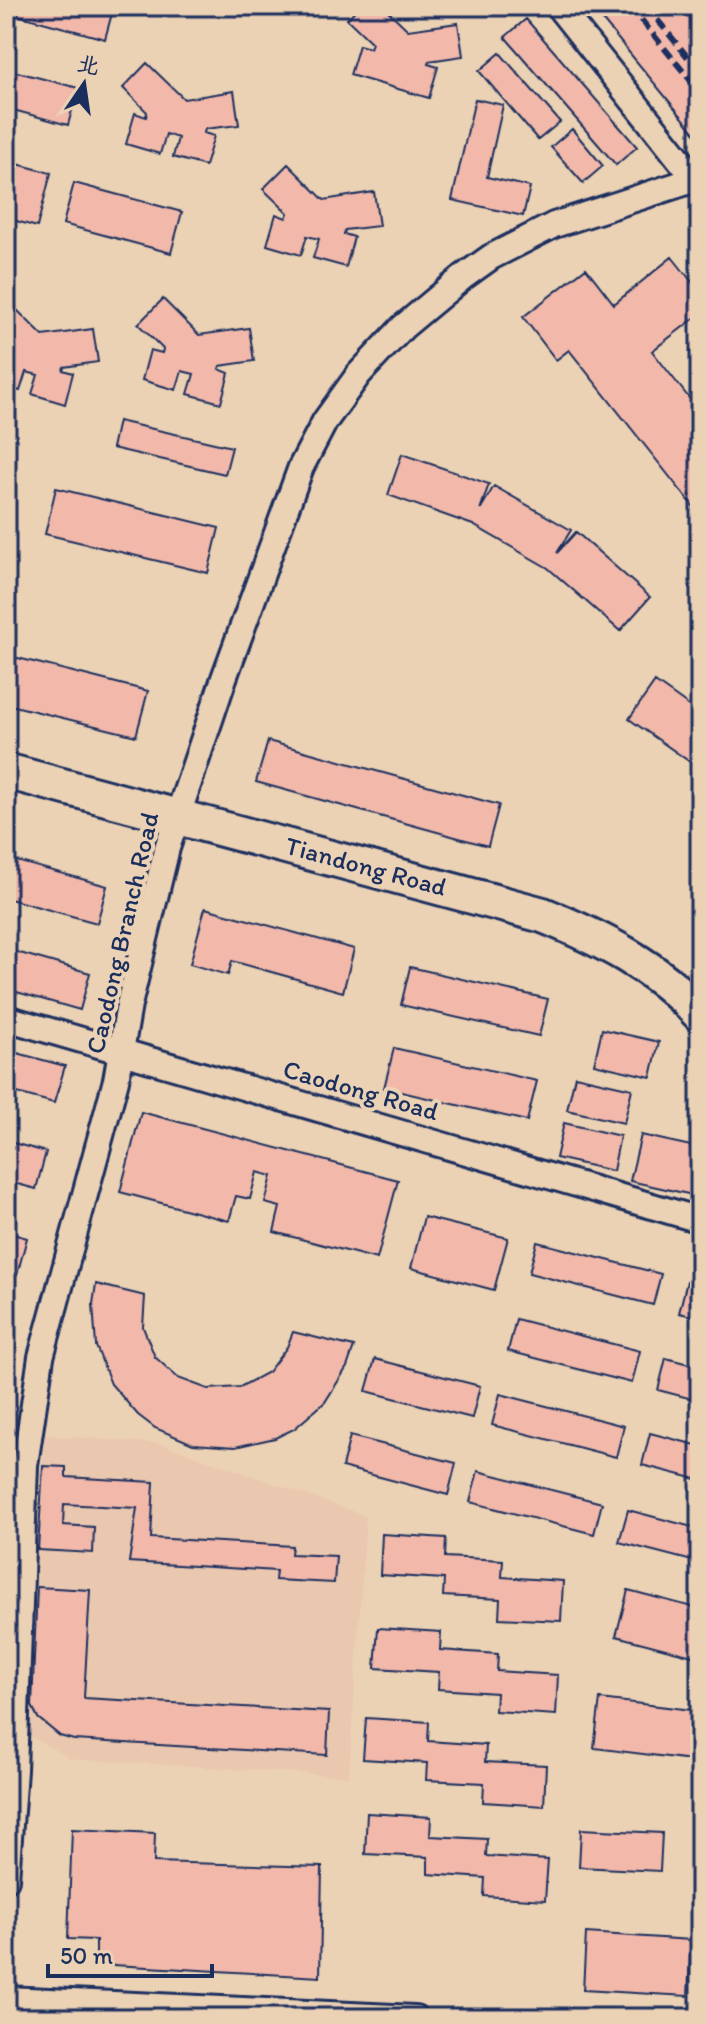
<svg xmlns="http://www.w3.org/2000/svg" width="706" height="2024" viewBox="0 0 706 2024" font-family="Itim,'LXGW WenKai TC',sans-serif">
  <rect width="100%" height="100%" fill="#ecd2b4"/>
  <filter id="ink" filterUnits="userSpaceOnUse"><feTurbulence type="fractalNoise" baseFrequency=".0125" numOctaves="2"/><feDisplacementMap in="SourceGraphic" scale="16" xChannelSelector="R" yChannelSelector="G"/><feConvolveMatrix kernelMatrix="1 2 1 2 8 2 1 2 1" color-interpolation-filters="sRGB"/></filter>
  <g filter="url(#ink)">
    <path fill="#eac7af" d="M45,1435L162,1444L366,1516L349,1776L71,1759L23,1732Z"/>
    <path fill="#f2b9aa" stroke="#1b2f5e" stroke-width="2" d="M6,6H114L105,39L6,12Z
      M359,6H383L408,30L458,23L463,56L429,61L428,64L438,67L429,98L350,75L359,45L370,48L372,43L347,19Z
      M591,6H693L700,14V139Z
      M526,19L637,147L616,165L505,37Z
      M500,53L560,122L538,140L479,71Z
      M147,63L184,99L234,91L239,125L205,129L204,133L214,136L205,166L173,157L178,138L166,134L160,154L126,144L135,113L146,117L147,112L123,88Z
      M6,69L78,88L68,125L6,108Z
      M475,99L503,105L487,177L530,187L523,216L452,200Z
      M572,129L603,166L583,183L551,147Z
      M6,161L51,173L37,227L6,218Z
      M288,164L324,200L374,192L379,226L345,230L344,234L354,237L346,267L313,258L319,239L307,236L301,255L267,245L276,214L286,218L288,213L263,189Z
      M74,183L182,212L171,253L63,224Z
      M672,257L700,292V314L652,351L700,412V515L569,350L556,360L523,317L586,268L614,304Z
      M163,299L199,335L249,328L254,361L220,366L219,369L229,373L221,403L188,394L194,374L182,371L176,390L142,380L150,350L162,353L163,349L138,324Z
      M7,300L43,336L93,329L98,362L64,367L63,370L73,373L65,404L32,394L38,375L26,372L20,391L6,387Z
      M118,421L232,447L225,474L112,448Z
      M402,454L489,484L480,510L494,486L571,530L557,553L576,532L650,597L620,631L548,568L473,525L388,495Z
      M56,488L219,528L208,573L45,534Z
      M6,655L148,691L136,736L6,704Z
      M655,682L700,714V769L629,719Z
      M268,741L499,805L488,846L256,782Z
      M6,858L107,886L97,923L6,898Z
      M205,908L354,949L343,992L232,961L228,975L190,964Z
      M6,949L90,973L80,1010L6,989Z
      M410,967L548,999L539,1036L401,1005Z
      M602,1029L659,1042L651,1077L594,1064Z
      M394,1048L537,1081L527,1121L384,1088Z
      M6,1050L65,1066L54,1103L6,1090Z
      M575,1076L632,1089L624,1123L567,1110Z
      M141,1112L398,1180L377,1259L274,1232L280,1207L265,1203L272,1176L257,1172L250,1199L236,1196L229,1221L120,1192Z
      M564,1123L620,1136L613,1171L556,1158Z
      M641,1135L700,1148L697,1196L630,1181Z
      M6,1141L46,1152L36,1189L6,1181Z
      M424,1217L508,1238L494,1290L411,1268Z
      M6,1232L27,1238L17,1275L6,1273Z
      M537,1242L661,1274L653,1305L529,1273Z
      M687,1281L700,1285V1318L679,1313Z
      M96,1284L145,1296L143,1327L155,1357L178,1378L208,1389L240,1387L268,1372L287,1347L293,1332L354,1347L347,1367L325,1402L294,1429L275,1438L235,1447L193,1444L155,1428L138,1415L111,1384L96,1346L93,1304Z
      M516,1319L640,1351L632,1383L508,1351Z
      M666,1358L700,1367V1401L658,1390Z
      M375,1359L480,1386L472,1418L366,1391Z
      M500,1394L624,1426L616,1457L492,1425Z
      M650,1433L700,1446V1480L642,1465Z
      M350,1436L456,1463L448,1495L342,1467Z
      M43,1466L66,1467V1477L154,1482L151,1538L292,1546L291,1554L336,1556L334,1583L275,1580L276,1571L129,1562L137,1508L64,1504L63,1525L94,1527L93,1553L38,1550Z
      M478,1471L602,1503L594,1534L470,1502Z
      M628,1510L700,1529V1563L619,1542Z
      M382,1534L446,1538L445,1557L503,1560L502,1577L563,1581L561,1621L499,1618L500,1599L443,1596L444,1579L380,1575Z
      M37,1587L90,1590L84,1698L329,1712L327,1755L74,1740L60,1736L38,1718L32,1706Z
      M628,1590L700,1609V1658L616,1636Z
      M378,1628L441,1632L440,1650L498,1654L497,1671L558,1675L556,1715L495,1711L496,1693L438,1689L439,1672L375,1668Z
      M600,1699L700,1711V1761L594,1748Z
      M366,1718L429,1722L428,1741L486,1745L485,1762L546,1765L544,1806L483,1802L484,1783L426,1780L427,1763L363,1759Z
      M367,1813L431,1817L430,1836L487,1839L486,1856L548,1860L545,1900L484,1896L485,1878L428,1874V1857L365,1854Z
      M72,1829L155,1833L154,1862L322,1867L320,1977L96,1964V1940L68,1939Z
      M581,1829L662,1833L660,1871L579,1867Z
      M586,1933L691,1940L688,1996L583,1990Z"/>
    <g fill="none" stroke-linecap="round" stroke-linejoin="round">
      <g stroke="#1b2f5e" stroke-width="30">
        <path id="street" d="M558,6L700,185
          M6,1018L700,1220
          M6,1879L14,1770L25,1465L41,1357L116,1080L129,1005L167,848L224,678L301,467L325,421L359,374L403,327L463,277L491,257L554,225L696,179
          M6,1999L415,2018"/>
      </g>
      <g stroke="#1b2f5e" stroke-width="40">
        <path id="secondary" d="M6,771L543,915C602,939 656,966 700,1014"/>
      </g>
      <use href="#street" stroke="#ecd2b4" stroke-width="24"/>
      <use href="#secondary" stroke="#ecd2b4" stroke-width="34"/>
      <path stroke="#1b2f5e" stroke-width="6" stroke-dasharray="12 6" stroke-linecap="butt" d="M630,6L700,92
        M646,6L700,72"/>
    </g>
  </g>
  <g text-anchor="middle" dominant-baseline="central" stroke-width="8" stroke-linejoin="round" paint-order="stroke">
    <g font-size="26" fill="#1b2f5e" stroke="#ecd2b4">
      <text transform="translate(366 866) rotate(15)">Tiandong Road</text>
      <text transform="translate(122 933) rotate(-77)">Caodong Branch Road</text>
      <text transform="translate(361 1090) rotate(16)">Caodong Road</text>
    </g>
  </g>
  <rect width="706" height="2024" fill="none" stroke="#ecd2b4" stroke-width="32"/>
  <rect x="16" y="16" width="674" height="1992" fill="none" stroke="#1b2f5e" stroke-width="3" filter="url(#ink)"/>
  <g transform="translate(84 84) rotate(13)" stroke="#ecd2b4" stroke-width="6" paint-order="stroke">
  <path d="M0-6L14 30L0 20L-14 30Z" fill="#1b2f5e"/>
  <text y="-12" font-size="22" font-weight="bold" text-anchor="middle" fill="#1b2f5e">北</text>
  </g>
  <path d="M48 1964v12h164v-12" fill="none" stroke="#1b2f5e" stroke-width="4"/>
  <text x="60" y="1964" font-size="24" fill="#1b2f5e" stroke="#ecd2b4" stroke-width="6" paint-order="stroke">50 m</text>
</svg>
